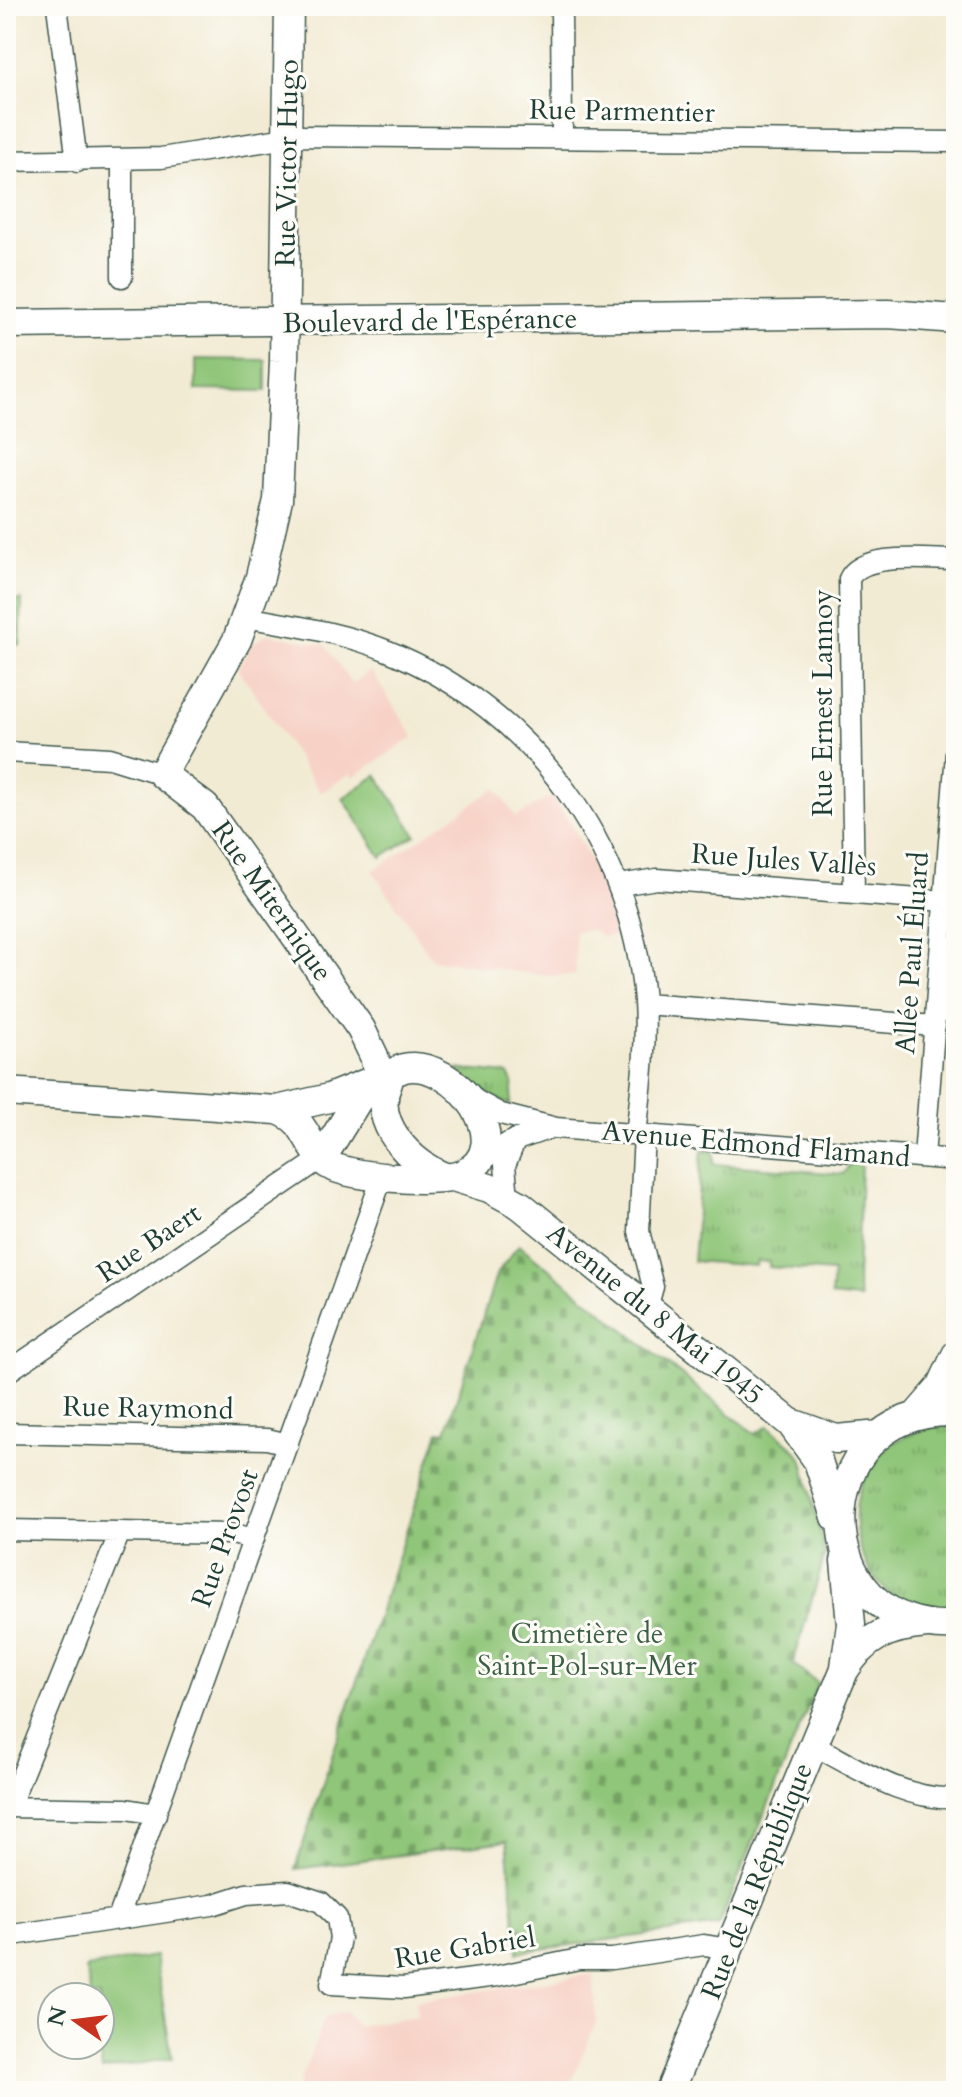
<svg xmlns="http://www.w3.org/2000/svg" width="962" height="2097" viewBox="0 0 962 2097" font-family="Cardo,serif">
  <defs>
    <pattern id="grass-tufts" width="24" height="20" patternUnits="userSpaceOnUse" patternTransform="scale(2)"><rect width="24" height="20" fill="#90c679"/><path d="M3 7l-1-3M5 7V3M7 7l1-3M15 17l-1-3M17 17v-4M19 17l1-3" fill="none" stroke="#75a264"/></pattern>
    <pattern id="cemetery-stones" width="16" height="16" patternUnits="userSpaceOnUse" patternTransform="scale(2)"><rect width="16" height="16" fill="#90c679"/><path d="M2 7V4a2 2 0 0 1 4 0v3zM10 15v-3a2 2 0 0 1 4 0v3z" fill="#75a264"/></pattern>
    <pattern id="garden-dots" width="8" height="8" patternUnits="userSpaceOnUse" patternTransform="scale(2)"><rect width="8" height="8" fill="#90c679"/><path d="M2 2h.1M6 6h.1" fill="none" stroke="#75a264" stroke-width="1.8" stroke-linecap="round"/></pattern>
  </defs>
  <rect width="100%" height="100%" fill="#fdfcf7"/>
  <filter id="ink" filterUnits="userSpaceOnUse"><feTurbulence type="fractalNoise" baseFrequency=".0125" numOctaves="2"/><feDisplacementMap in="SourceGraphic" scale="16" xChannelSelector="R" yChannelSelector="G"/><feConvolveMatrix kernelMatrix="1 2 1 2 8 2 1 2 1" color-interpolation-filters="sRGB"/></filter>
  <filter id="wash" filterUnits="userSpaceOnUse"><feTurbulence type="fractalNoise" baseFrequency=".006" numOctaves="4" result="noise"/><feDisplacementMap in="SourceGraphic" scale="32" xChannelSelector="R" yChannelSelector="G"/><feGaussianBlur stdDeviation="1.8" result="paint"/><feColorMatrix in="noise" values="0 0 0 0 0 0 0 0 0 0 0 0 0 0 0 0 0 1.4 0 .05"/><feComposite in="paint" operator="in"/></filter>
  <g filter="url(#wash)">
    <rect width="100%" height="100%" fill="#f2ebd4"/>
    <path fill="#f7d1c6" d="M268,634L325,645L352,684L371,671L414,737L353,777L350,773L321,793L238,668L251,644Z
      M496,788L516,817L551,796L571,824L597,872L617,936L600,937L593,930L575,931L576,975L547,976L432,959L373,871Z
      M594,1974L596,2021L568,2091H296L325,2018L334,2014L346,2012L356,2026L417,2016L415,2001Z"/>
    <path fill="url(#grass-tufts)" stroke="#588256" stroke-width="2" d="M455,1069L508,1074L513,1084L510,1105L485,1093Z
      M702,1150L714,1151V1164L843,1174L851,1162L861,1164L857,1283L860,1299L831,1296L833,1272L769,1267V1262L757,1261L756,1266L693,1261Z
      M939,1426L956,1427V1612C946,1611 935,1612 925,1610C854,1595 833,1499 883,1451C899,1436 918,1431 939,1426Z"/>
    <path fill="url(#cemetery-stones)" stroke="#588256" stroke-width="2" d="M519,1245L755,1434L768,1426L796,1450L803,1461L825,1555L793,1664L818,1683L719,1925L518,1952L507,1841L295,1869L439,1431L446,1432L497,1273Z"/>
    <path fill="url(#garden-dots)" stroke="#588256" stroke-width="2" d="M6,600H22L20,645L6,644Z"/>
    <path fill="#90c679" stroke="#588256" stroke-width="2" d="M196,359L266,360V391L196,390Z
      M377,775L416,835L381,857L343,798Z
      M155,1956L172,2058L102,2070L98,2045L100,1997H91L86,1968Z"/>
  </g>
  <g filter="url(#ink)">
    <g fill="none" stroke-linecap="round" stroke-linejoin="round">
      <g stroke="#3f574c" stroke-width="23">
        <path id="street" d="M57,6L77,162
          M561,6L562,138
          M122,160V277
          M6,161L161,158L299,136L956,142
          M246,617C294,626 342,632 388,651C532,709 632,847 644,1001C647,1046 641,1090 636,1135
          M6,752L110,758L162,774
          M619,885L657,879L945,901
          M854,894L849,579C862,551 928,560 956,560
          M644,1004L935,1026
          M468,1096L501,1114L556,1128L956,1160
          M644,1135L639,1231L653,1287L647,1308
          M924,1157L956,753
          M477,1164L508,1143L548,1129
          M507,1187L505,1165L516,1139
          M6,1373L322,1158
          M6,1433L267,1439L288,1444
          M6,1530L232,1534L254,1539
          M813,1745C858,1768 904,1801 956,1798
          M6,1807L126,1809L156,1814
          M9,1807L120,1532
          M118,1919L383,1175
          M6,1936L212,1905L246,1894L288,1891L321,1902L337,1918L340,1938L331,1984L404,1988L497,1976L579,1959H612L704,1945L729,1949"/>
      </g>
      <g stroke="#3f574c" stroke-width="31">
        <path id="secondary" d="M289,6L284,361L278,500L260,577L237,640L162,774L205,807L361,1029L374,1056L384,1099
          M6,324L888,314L956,319
          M388,1083C370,1121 411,1165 445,1177
          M6,1092L277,1110L329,1098L404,1068C455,1057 522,1147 462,1174C442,1184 341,1178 325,1162C305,1143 307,1119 277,1110
          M322,1158L367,1085
          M453,1177L489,1188L520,1205L789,1422L836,1439L880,1435
          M956,1412C802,1406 804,1634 956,1625
          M916,1416L941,1387L956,1355
          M792,1425L818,1461L836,1517
          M845,1561L851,1624L845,1667
          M670,2091L844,1671C864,1637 888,1627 927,1624"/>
      </g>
      <use href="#street" stroke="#fff" stroke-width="20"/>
      <use href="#secondary" stroke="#fff" stroke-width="28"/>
    </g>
  </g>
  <g text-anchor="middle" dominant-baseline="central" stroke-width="6" stroke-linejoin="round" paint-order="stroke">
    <g font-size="28" fill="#1f3d34" stroke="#fdfcf7">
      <text transform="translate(622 111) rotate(1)">Rue Parmentier</text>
      <text transform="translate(287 163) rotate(-89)">Rue Victor Hugo</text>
      <text transform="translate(430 321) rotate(-1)">Boulevard de l'Espérance</text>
      <text transform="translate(823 703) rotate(-90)">Rue Ernest Lannoy</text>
      <text transform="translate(784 860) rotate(4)">Rue Jules Vallès</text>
      <text transform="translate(272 901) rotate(55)">Rue Miternique</text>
      <text transform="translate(912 953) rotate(-86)">Allée Paul Éluard</text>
      <text transform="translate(756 1144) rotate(5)">Avenue Edmond Flamand</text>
      <text transform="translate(149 1243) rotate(-34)">Rue Baert</text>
      <text transform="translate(655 1314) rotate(39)">Avenue du 8 Mai 1945</text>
      <text transform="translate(148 1408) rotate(1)">Rue Raymond</text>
      <text transform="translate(225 1538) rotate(-70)">Rue Provost</text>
      <text transform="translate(757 1881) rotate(-68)">Rue de la République</text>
      <text transform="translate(465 1948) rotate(-9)">Rue Gabriel</text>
    </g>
    <g font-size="28" fill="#3b5f45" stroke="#fdfcf7">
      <text x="587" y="1634">Cimetière de<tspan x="587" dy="32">Saint-Pol-sur-Mer</tspan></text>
    </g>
  </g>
  <rect width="962" height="2097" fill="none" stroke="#fdfcf7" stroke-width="32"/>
  <g transform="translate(76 2021) rotate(284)"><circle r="38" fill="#fdfcf7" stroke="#a4b0a9" stroke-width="2"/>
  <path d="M0-6L14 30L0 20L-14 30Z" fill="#c8321e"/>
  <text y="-12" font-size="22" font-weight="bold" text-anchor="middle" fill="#1f3d34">N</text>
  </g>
</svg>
